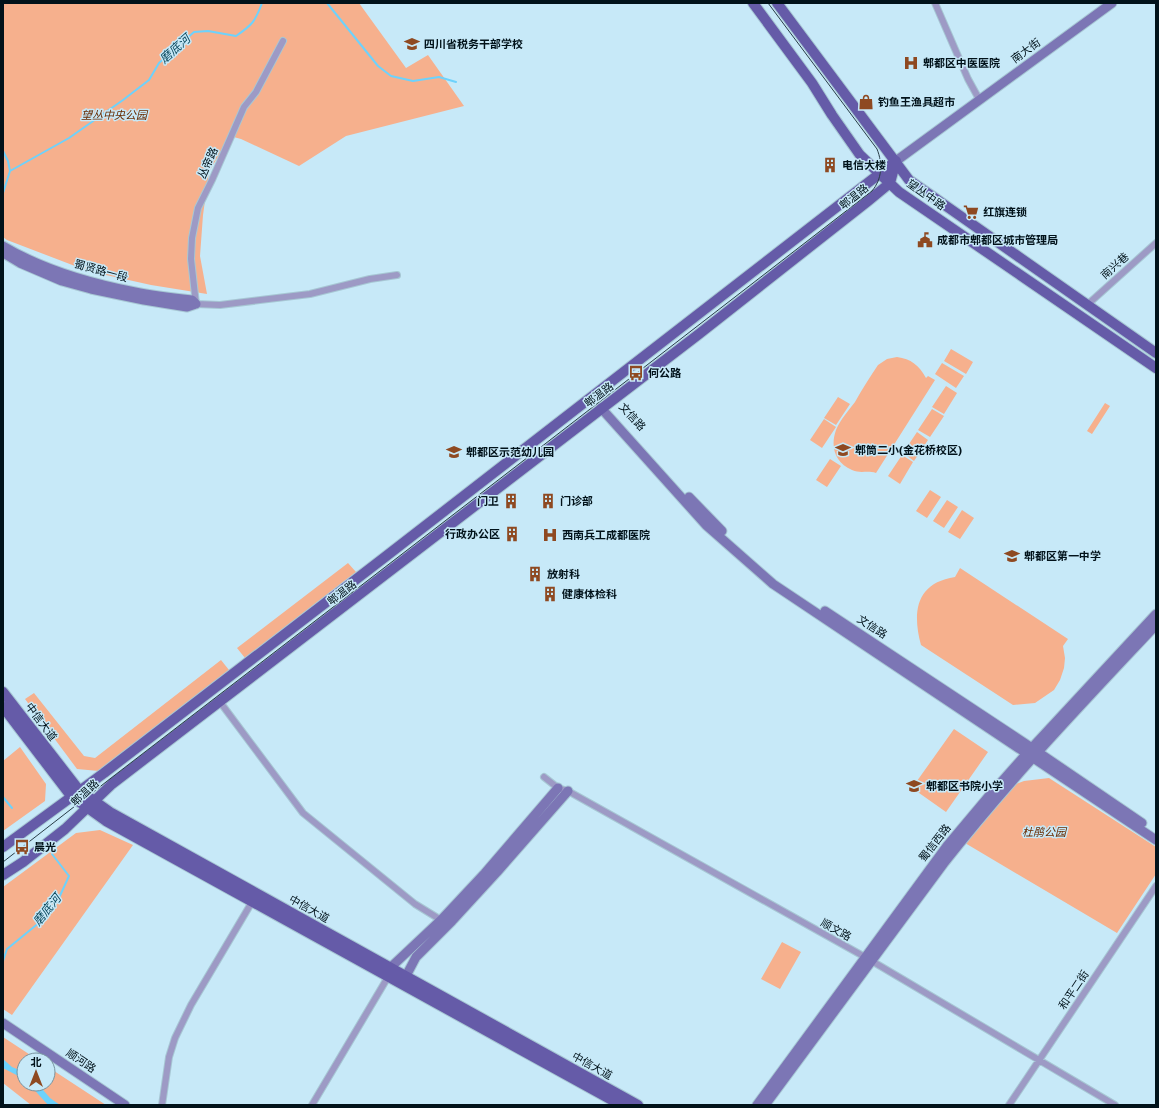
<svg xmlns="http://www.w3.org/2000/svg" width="1159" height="1108" viewBox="0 0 1159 1108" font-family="'Roboto Serif','Noto Sans SC',serif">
  <rect width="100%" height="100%" fill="#c7e9f8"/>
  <path fill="#f6b08d" d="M3,3H359L406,68L428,55L464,106L346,136L299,166L241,139L230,136L209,172L203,215L200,256L207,294L151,285L88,271L7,240L3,237Z
    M951,349L973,362L966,374L944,361Z
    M897,357C911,359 919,365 926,378L928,376L935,380L876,473C867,470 861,474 852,470C835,463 830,447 836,430C840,420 849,410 855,402C862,389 870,377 878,365L887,359Z
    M942,363L964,376L956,388L935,374Z
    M946,386L957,393L944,414L932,407Z
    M838,397L850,404L836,425L824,418Z
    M1105,403L1110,406L1092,434L1087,431Z
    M932,409L944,416L930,437L918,430Z
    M824,419L836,427L822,448L810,440Z
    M917,432L928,440L914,461L903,453Z
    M902,455L913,462L900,484L888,476Z
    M830,459L841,466L827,487L816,480Z
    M930,490L941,497L927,518L916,511Z
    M947,500L958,507L944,528L933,521Z
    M962,510L974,518L960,539L948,532Z
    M348,563L356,572L245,658L237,648Z
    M960,568L1068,639L1063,646L1065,658L1064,668L1060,680L1054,690L1035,703L1013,705L921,645C912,612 916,583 955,577Z
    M221,660L229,670L99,771L77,769L25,699L34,693L84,756L95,758Z
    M954,729L988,752L946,812L912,788Z
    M20,747L46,784L45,801L3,831V761Z
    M1049,778L1156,847V874L1117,933L965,843L1016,784L1024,781Z
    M100,830L133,845L12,1015L3,1009V887L76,833Z
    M782,942L801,952L780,989L761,979Z
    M3,1037L38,1060H24V1084H48V1067L106,1105H31L3,1083Z"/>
  <path fill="#6dd2fc" d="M3,1059L12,1067L24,1072V1079L3,1068Z
    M29,1084H38L50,1098L60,1105H48Z"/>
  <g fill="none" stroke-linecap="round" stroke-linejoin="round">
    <path stroke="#6dd2fc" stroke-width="2" d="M327,3L378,66L391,76L413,81L439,77L456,82
      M3,151L8,161L10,171
      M3,193L10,171L69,138L123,100L149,80L159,63L194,32L208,31L236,36C252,25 255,22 262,3
      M3,797L12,808
      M3,961L7,949L40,922L58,900L69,876L52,854"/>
    <g stroke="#a7c7d4" stroke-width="8">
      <path id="street" d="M935,3L968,79L979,99
        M283,41L256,92L244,107L212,180L198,208L192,238L191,259L196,304L220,305L310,294L370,279L397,275
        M1087,305L1156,243
        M220,702L303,813L415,904L441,920
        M544,777L558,788L568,791L865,957L1115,1105
        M162,1105L169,1057L175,1038L191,1005L252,902
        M312,1105L388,977
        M1009,1105L1156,886"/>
    </g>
    <g stroke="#a7c7d4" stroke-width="11">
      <path id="secondary" d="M896,161L1112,3
        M3,246C43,270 89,283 135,292C154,296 173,298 192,300L196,304
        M5,254L20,263L62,281L91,289L144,300L187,307L196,304
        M601,408L706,525L773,584L1156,840
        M689,497L722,531
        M825,611L1032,748L1142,823
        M390,968L441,920L485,873L558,788
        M406,976L416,957L452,921L497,872L568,791
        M3,1023L125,1105
        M757,1105L947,846L989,796L1027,753L1156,614
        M765,1105L944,863C1010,779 1083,703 1156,625"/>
    </g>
    <g stroke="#a7c7d4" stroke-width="12">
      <path id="primary" d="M753,3L812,83L832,115L860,155L899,192L1156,368
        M777,3L909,180L1156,353
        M3,692L79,790L110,812L638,1105
        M3,707L71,796L106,821L621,1105
        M3,847L104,773L385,557L896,161
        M3,875L23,862L65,829L112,784L699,334L868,201L890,183L896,161"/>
    </g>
    <use href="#street" stroke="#9d9ac5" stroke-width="6"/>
    <use href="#secondary" stroke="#7c76b5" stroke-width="9"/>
    <use href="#primary" stroke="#655ba8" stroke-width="10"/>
    <path stroke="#293d47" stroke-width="1" d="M3,862L106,782L532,454L872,191C882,179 883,164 877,149L768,3"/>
  </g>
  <defs>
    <g id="school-bare" transform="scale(1.2)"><path d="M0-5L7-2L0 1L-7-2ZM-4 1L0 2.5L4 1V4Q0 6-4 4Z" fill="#8e4921" stroke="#c7e9f8" stroke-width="2.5" paint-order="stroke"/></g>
    <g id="hospital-bare" transform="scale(1.2)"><path d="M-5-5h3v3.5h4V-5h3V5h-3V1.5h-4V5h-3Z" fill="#8e4921" stroke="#c7e9f8" stroke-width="2.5" paint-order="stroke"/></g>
    <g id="shop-bare" transform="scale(1.2)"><path d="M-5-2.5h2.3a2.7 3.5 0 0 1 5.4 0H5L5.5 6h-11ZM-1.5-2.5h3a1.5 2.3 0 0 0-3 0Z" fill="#8e4921" stroke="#c7e9f8" stroke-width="2.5" paint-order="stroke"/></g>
    <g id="building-bare" transform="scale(1.2)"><path d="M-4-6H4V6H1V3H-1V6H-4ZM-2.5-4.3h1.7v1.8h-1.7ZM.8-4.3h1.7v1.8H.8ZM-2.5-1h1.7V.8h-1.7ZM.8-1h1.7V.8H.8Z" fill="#8e4921" stroke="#c7e9f8" stroke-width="2.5" paint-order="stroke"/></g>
    <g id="supermarket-bare" transform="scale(1.2)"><path d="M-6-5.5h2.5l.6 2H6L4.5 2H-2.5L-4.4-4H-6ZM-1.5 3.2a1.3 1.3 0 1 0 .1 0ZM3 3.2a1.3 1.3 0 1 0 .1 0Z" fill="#8e4921" stroke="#c7e9f8" stroke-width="2.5" paint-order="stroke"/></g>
    <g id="civic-bare" transform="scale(1.2)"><path d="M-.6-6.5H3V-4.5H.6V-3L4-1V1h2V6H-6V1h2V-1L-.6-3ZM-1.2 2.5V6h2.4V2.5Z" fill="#8e4921" stroke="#c7e9f8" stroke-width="2.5" paint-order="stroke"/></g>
    <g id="bus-bare" transform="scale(1.2)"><path d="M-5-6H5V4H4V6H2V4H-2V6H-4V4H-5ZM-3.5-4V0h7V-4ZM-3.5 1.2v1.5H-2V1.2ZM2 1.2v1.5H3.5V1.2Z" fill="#8e4921" stroke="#c7e9f8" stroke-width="2.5" paint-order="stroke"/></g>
  </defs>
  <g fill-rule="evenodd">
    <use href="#school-bare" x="412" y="44"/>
    <use href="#hospital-bare" x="911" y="63"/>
    <use href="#shop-bare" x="866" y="102"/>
    <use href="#building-bare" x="830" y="165"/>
    <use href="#supermarket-bare" x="971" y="212"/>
    <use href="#civic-bare" x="925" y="240"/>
    <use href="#bus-bare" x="636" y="373"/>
    <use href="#school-bare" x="843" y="450"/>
    <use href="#school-bare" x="454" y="452"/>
    <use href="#building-bare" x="511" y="501"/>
    <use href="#building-bare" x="548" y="501"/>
    <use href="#building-bare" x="512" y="534"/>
    <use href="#hospital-bare" x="550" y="535"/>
    <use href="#school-bare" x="1012" y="556"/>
    <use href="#building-bare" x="535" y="574"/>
    <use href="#building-bare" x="550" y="594"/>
    <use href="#school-bare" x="914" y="786"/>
    <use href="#bus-bare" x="22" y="847"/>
  </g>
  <g text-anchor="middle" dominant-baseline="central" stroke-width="3" stroke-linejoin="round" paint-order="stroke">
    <g font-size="11" font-weight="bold" fill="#01121a" stroke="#c7e9f8" text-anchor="start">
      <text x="424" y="44">四川省税务干部学校</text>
      <text x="923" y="63">郫都区中医医院</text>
      <text x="878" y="102">钓鱼王渔具超市</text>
      <text x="842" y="165">电信大楼</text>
      <text x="983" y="212">红旗连锁</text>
      <text x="937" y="240">成都市郫都区城市管理局</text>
      <text x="648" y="373">何公路</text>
      <text x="855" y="450">郫筒二小(金花桥校区)</text>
      <text x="466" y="452">郫都区示范幼儿园</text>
      <text x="499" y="501" text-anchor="end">门卫</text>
      <text x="560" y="501">门诊部</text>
      <text x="500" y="534" text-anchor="end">行政办公区</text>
      <text x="562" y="535">西南兵工成都医院</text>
      <text x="1024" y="556">郫都区第一中学</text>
      <text x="547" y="574">放射科</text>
      <text x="562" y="594">健康体检科</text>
      <text x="926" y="786">郫都区书院小学</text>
      <text x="34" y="847">晨光</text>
    </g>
    <g font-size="11" fill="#01121a" stroke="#c7e9f8">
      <text transform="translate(1026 51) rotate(-36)">南大街</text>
      <text transform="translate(208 163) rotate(-66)">丛帝路</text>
      <text transform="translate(926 195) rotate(35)">望丛中路</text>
      <text transform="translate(854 197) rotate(-38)">郫温路</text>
      <text transform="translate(1115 266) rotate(-42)">南兴巷</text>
      <text transform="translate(101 271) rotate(15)">蜀贤路一段</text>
      <text transform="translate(599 395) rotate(-37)">郫温路</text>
      <text transform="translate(632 417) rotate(47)">文信路</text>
      <text transform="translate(342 593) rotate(-37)">郫温路</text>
      <text transform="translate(872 627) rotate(33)">文信路</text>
      <text transform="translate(41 722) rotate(53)">中信大道</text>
      <text transform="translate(85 793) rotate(-43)">郫温路</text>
      <text transform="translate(935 843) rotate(-52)">蜀信西路</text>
      <text transform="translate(309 909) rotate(29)">中信大道</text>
      <text transform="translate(836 930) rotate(29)">顺文路</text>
      <text transform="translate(1074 990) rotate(-56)">和平二街</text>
      <text transform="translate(81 1061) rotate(34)">顺河路</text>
      <text transform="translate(592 1066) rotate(29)">中信大道</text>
    </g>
    <g font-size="11" font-style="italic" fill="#692b00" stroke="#c7e9f8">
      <text x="114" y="115">望丛中央公园</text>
      <text x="1044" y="832">杜鹃公园</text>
    </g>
    <g font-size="12" font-style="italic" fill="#0a475c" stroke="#c7e9f8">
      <text transform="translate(175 49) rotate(-42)">磨底河</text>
      <text transform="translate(47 910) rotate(-51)">磨底河</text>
    </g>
  </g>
  <rect width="1159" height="1108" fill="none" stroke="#01121a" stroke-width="8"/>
  <g transform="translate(36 1072)"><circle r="19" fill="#c7e9f8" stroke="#78939f"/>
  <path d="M0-3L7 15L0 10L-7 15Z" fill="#8e4921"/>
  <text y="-6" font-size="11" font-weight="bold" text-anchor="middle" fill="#01121a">北</text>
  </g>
</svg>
